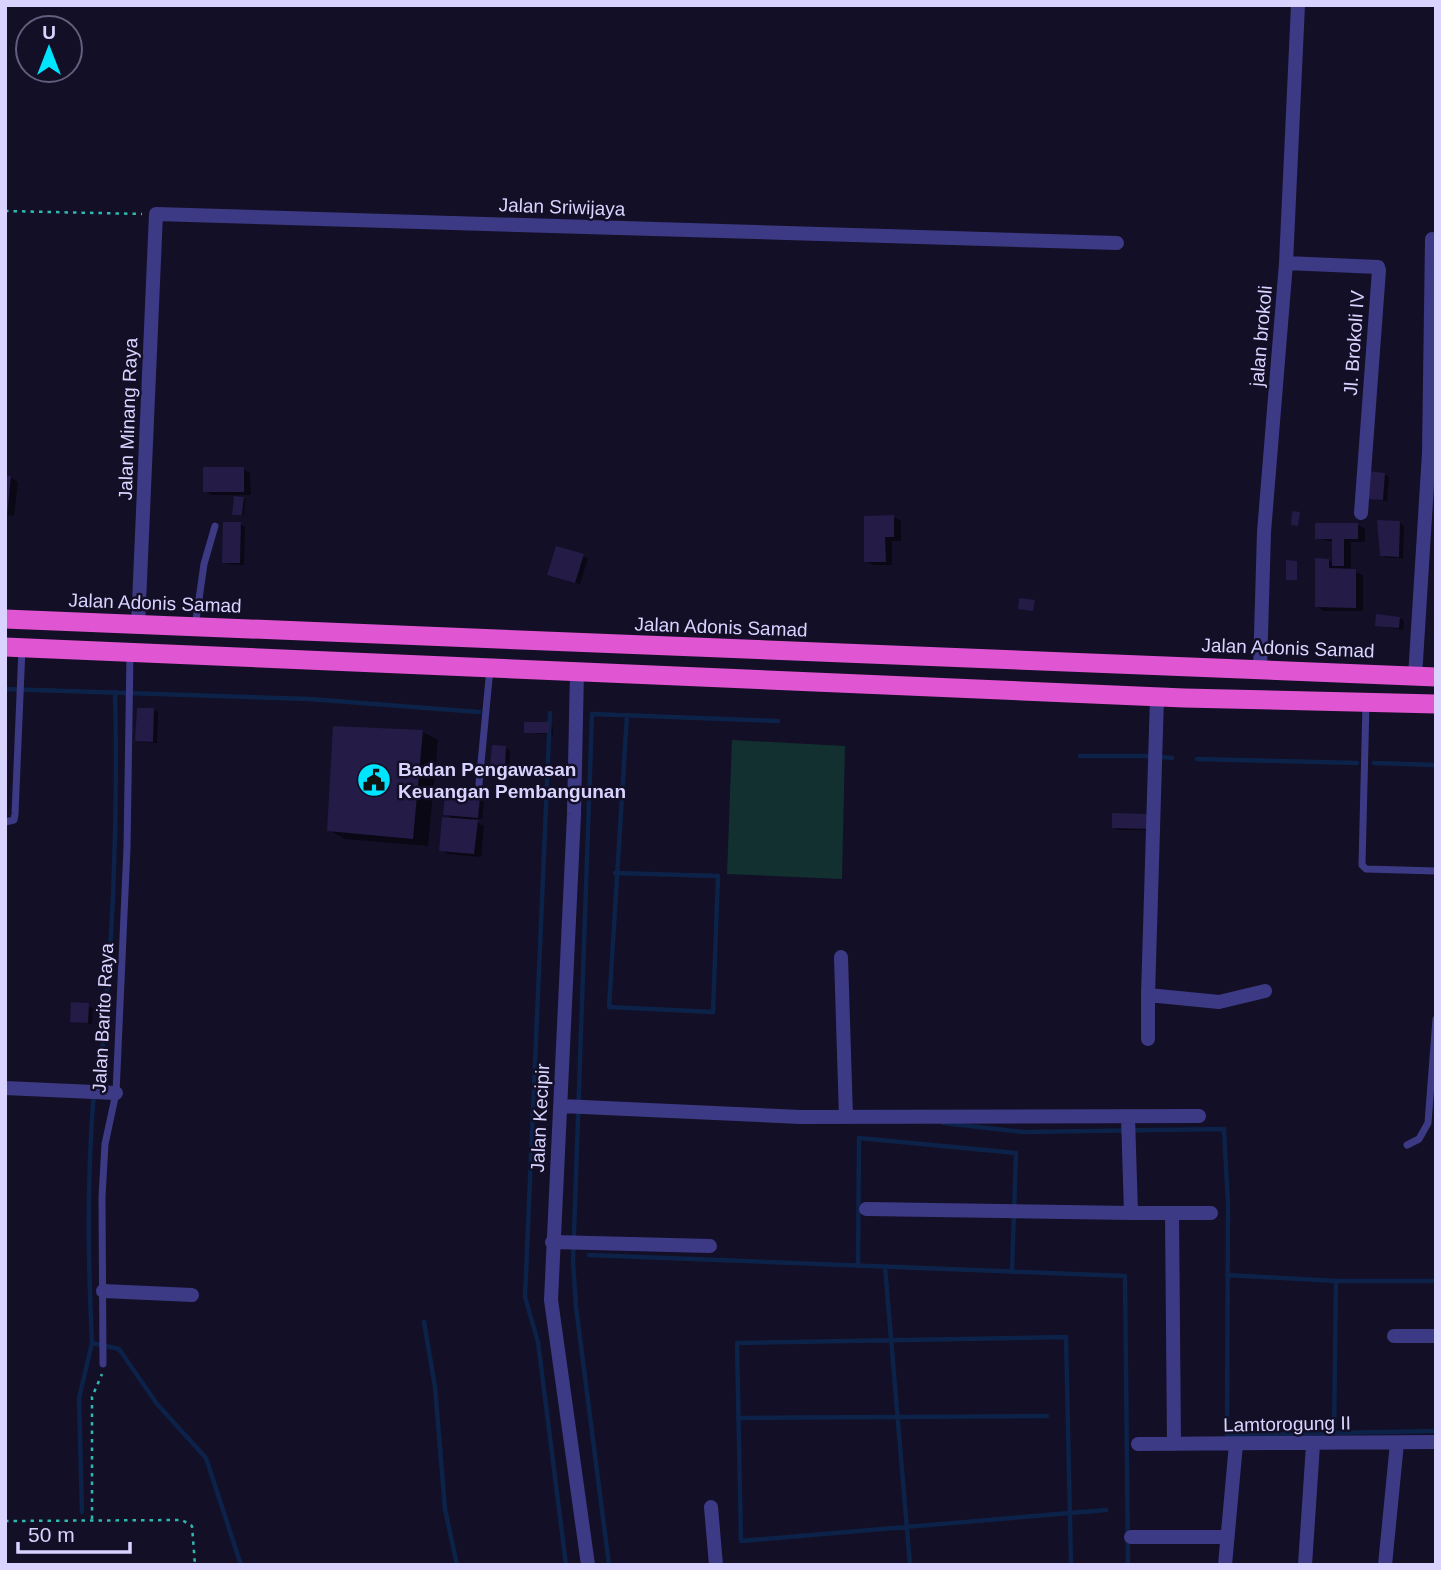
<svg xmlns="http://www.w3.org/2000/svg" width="1441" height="1570" viewBox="0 0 1441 1570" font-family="Arial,sans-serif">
  <rect width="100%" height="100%" fill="#130f26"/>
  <path fill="#12302f" d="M732,740L845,746L842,879L727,874Z"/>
  <path fill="#0007" d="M243,469L250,473L251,495H237L245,499L244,515L234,514L236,495H212L205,491Z
    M1384,474L1389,477L1387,501L1368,498Z
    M10,477L18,482L14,516L5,515Z
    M894,517L901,521V541H892V565H873L866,561Z
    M1400,523L1404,526L1403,558H1386L1382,555Z
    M240,524L245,527L244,565L228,564L224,562Z
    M1358,525L1365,529V542H1351V570L1363,575V611H1324L1316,606L1329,560L1334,563V542L1317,538Z
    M583,556L588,558L580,584L554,577Z
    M1400,618L1404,621L1403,630L1376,625Z
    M154,710L158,712L157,743L142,742L137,740Z
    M548,724L553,727V735L526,732Z
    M423,732L438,740L428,846L345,839L329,830Z
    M506,748L510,751L509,769L492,766Z
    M470,794L474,800L484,802L482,819H471L484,826L481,857L448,854L441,850L455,820L445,814L457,798Z
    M1114,815L1154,830H1118L1114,827Z
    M73,1004L93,1008L92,1024L72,1021Z"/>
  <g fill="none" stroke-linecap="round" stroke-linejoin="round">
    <path stroke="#0c2248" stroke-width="4.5" d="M5,689L309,699L479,712
      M115,692C118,813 113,943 101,1063C100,1077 94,1090 93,1104C87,1184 88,1264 92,1343L119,1349L157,1404L206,1458L241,1565
      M550,713L525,1297L538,1342L566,1565
      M1080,756H1149
      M1161,757L1172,758
      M1197,759L1357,763
      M1374,763L1436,765
      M615,873L718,876L713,1012L609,1007L627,715
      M943,1123L1023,1132L1224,1129L1228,1204L1227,1435L1436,1431
      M589,1255L1125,1276L1128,1565
      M858,1266L859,1138L1016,1153L1012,1272
      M885,1267L910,1565
      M1227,1275L1336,1281
      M424,1322L435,1387L445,1509L457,1565
      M738,1418L1047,1416
      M1334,1432L1336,1281H1436
      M82,1512L79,1398L92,1343
      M609,1565L576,1307L573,1262L592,714L778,721
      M1071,1565L1066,1337L737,1343L741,1541L1070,1513L1106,1510"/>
  </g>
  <path fill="#241b47" d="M203,467H244V492H203Z
    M1368,471L1385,473L1383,500L1366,499Z
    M5,475L11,476L7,517H5Z
    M234,496L244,497L242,515H232Z
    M1292,511L1300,512L1298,526L1291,525Z
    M894,515V537H885L886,562H864V516Z
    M1377,520L1400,521L1399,557L1380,556Z
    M223,522H241L240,563H222Z
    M1315,523H1358V539H1344V566H1332V539H1315Z
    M556,546L584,554L575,583L547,575Z
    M1315,558L1329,559V568L1356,569V608L1315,607Z
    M1286,560L1297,561V580H1286Z
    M1019,598L1035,600L1033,611L1018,609Z
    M1376,614L1400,617L1399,628L1375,626Z
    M137,708H154L153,742L135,741Z
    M524,722H549V733H524Z
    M333,726L423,730L413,839L327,831Z
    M492,745L506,746L505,768L490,767Z
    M456,791L470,792V797L480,798L478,818L443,815L445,796L456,797Z
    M1112,813L1150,814V829L1112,828Z
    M442,817L478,820L474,854L439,851Z
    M71,1002L89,1003L88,1023L70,1022Z"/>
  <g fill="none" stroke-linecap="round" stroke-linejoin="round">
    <path stroke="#2fb8b0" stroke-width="2.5" stroke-dasharray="3.5 5" stroke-linecap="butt" d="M5,211L142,214
      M92,1519V1397L102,1374
      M5,1521L182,1520L192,1526L195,1565"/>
    <path stroke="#3d3a85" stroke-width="7" d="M195,627L204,564L215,526
      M1366,703L1362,865L1366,869L1436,871
      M479,784L490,668
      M5,822L14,820L15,814L22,648
      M1407,1145L1419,1139L1428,1123L1436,1019
      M103,1364L102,1197L105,1144L116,1093L127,848L130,653"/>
    <path stroke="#3d3a85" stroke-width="14" d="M1286,263L1378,267L1379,270L1361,513
      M138,626L156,214L1117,243
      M1260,669L1264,532L1286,263L1298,5
      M577,671L574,814L551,1300L588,1565
      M1415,677L1429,453L1432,239
      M1157,697L1148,995L1219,1002L1265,991
      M841,957L846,1117
      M1148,995V1039
      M5,1088L116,1093
      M561,1106L801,1117L1199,1116
      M1128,1117L1131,1213H1172
      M866,1209L1131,1213
      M552,1242L710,1246
      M103,1291L192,1295
      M1394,1336H1436
      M1138,1444L1436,1442
      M1174,1444L1172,1213H1211
      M711,1507L716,1565
      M1131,1537H1227
      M1225,1565L1236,1444
      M1305,1565L1313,1445
      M1385,1565L1397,1443"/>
    <path stroke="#e055d1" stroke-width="19" d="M5,619L1436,677
      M5,647L1184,698L1436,704"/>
  </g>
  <defs>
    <g id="civic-disc" transform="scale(1.75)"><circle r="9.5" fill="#00e5ff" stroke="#130f26"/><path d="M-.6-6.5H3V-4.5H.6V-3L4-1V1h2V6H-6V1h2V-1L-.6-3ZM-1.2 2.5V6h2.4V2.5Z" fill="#111"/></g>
  </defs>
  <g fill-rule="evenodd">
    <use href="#civic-disc" x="374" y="780"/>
  </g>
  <g text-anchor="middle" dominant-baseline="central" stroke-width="5" stroke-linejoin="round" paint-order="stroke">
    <g font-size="19" fill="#d9d4ff" stroke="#130f26">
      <text transform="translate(562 207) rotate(2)">Jalan Sriwijaya</text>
      <text transform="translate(1261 336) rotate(-85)">jalan brokoli</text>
      <text transform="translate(1354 343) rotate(-86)">Jl. Brokoli IV</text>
      <text transform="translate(128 419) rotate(-88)">Jalan Minang Raya</text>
      <text transform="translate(155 603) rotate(2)">Jalan Adonis Samad</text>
      <text transform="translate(721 627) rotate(2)">Jalan Adonis Samad</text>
      <text transform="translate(1288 648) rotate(2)">Jalan Adonis Samad</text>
      <text transform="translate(103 1018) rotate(-87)">Jalan Barito Raya</text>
      <text transform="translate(540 1118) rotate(-87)">Jalan Kecipir</text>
      <text transform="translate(1287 1424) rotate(-1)">Lamtorogung II</text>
    </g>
    <g font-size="19" font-weight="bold" fill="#d9d4ff" stroke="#130f26" text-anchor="start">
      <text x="398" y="769">Badan Pengawasan<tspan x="398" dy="22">Keuangan Pembangunan</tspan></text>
    </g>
  </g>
  <rect width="1441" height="1570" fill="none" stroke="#d9d4ff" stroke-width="14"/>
  <g transform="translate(49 49)"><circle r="33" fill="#130f26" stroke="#625e7d" stroke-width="2"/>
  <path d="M0-5L12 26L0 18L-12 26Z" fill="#00e5ff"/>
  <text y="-10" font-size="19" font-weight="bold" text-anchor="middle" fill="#d9d4ff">U</text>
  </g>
  <path d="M18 1542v10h112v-10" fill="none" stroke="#d9d4ff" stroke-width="3.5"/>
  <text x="28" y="1542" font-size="21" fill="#d9d4ff" stroke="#130f26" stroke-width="5" paint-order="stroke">50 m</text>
</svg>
